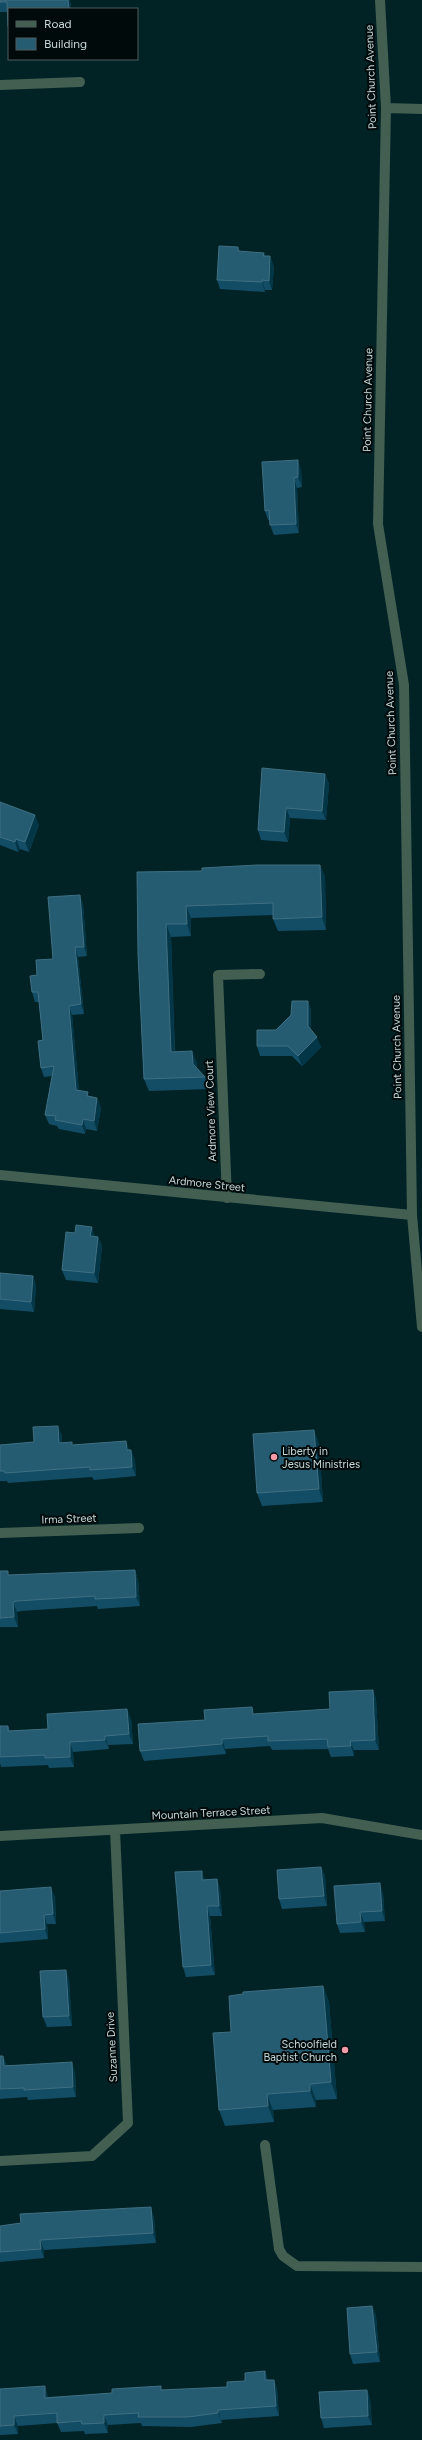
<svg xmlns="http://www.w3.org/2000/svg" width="422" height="2440" viewBox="0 0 422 2440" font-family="Figtree,sans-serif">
  <rect width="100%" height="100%" fill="#012325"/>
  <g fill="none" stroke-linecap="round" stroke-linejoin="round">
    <path stroke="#425f52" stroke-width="10" d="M380,0L386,108L378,524L404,685L412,1215L422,1327
      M0,85L80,82
      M386,108L422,109
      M0,1175L412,1215
      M227,1198L218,975L260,974
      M0,1533L139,1528
      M0,1836L322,1818L422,1835
      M265,2145L279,2249L283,2256L297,2266L422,2267
      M0,2161L92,2156L128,2123L115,1830"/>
  </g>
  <path fill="#134d65" d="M0,0L71,3L9,9V30L8,27L7,12H0Z
    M238,247L240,252L264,253L265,256L274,266L272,290H265V292L220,289L217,280Z
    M262,462L301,470L302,487L297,488L299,533L274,535L270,525V520H268L265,511Z
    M325,774L329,784L326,820L290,818L288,842L261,840L258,830Z
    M0,802L39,825L29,852L20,849L18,852L0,845Z
    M320,865L325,877L326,930L278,931L273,919V915L191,918V936L171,937L175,1051L197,1063V1068L205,1077L210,1089L149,1091L144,1079L138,954L202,871Z
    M83,904L87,956L78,957L84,1014L72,1015L79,1091L90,1096L97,1098L101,1108L97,1131L86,1129L85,1134L59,1129L57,1126L49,1124L45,1115L52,1076L44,1077L41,1068L43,1040L39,1002H35L32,992L37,975L53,959Z
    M308,1001L311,1011V1030L321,1047L302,1066L292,1056H260L257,1046Z
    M95,1236L98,1237L102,1246L98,1283L66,1280L62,1270Z
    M0,1273L33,1276L36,1286L34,1312L0,1309Z
    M62,1435V1443L73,1445L130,1450L135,1460L136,1476L94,1480L92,1477L8,1483L7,1481H0V1445L34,1442Z
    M319,1443L323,1502L262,1506L257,1493Z
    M135,1570L138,1580L140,1606L98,1609L97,1606L21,1611L17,1612L18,1627H0V1571L10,1575Z
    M373,1690L376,1699L379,1750H354V1756L331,1757L328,1749L272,1750L270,1746L225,1749L226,1754L144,1761L140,1751L205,1720L255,1714L330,1709Z
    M131,1719L133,1744L108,1745L109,1749L73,1752L74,1767L49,1768L48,1765L1,1767L0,1763V1726H8L10,1731L48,1729Z
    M321,1867L325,1876L327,1906L282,1909L279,1899Z
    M217,1879L220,1889L222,1916H210L215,1975L186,1977L183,1967L205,1880Z
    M0,1891L55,1897L56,1924H47L48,1939L0,1943Z
    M383,1893L385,1921L364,1922L365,1932L340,1933L337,1924Z
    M69,1979L72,2026L47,2027L43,2017Z
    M323,1986L329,2002L337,2099L316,2100V2107L273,2110L274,2122L225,2126L219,2110L231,2032Z
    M0,2056L7,2065L75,2072L76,2097L28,2100L27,2097L0,2099Z
    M154,2217L156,2243L44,2250V2258L0,2262V2226Z
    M372,2306L376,2316L380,2362L353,2364L350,2354Z
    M265,2371L268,2380H274L277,2389L279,2416L221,2420L222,2423L191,2427L142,2426L141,2423L108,2425V2433L85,2434L84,2431L61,2432L57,2423L18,2426V2434L0,2435V2389L48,2396V2397L227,2387L245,2381Z
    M367,2390L370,2399L372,2425L324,2428L321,2418Z"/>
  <path fill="#033646" d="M68,0H70L71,3V9H69Z
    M270,256L274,266L272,290L269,281Z
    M262,280L265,290V292L262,282Z
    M298,460L301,470L302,487L298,477Z
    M294,478L297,488L299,533L296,524Z
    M325,774L329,784L326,820L322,811Z
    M286,808L290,818L288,842L284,832Z
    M35,815L39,825L29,852L25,842Z
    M16,839L20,849L18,852L15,842Z
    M320,865L325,877L326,930L322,917Z
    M80,895L83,904L87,956L84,947Z
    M186,906L191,918V936L187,924Z
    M166,924L171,937L175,1064L171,1052Z
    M75,947L78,957L84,1014L81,1004Z
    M308,1001L311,1011V1036L308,1026Z
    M69,1006L72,1015L80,1100L76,1090Z
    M317,1037L321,1047L302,1066L298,1056Z
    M192,1051L197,1063V1076L193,1064Z
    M97,1098L101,1108L97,1131L94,1121Z
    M83,1119L86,1129L85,1134L82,1125Z
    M92,1227L95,1237L90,1236Z
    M98,1237L102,1246L98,1283L94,1273Z
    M33,1276L36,1286L34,1312L31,1302Z
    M58,1426L62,1435V1453L59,1443Z
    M314,1430L319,1443L323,1502L319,1489Z
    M126,1441L130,1451L127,1450Z
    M131,1450L135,1460L136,1476L132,1467Z
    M135,1570L138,1580L140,1606L136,1597Z
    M13,1602L17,1612L18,1627L14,1617Z
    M373,1690L376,1699L379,1750L375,1740Z
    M127,1709L131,1719L133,1744L129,1734Z
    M105,1736L108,1745L109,1749L105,1740Z
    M222,1739L225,1749L226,1754L222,1744Z
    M350,1741L354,1750V1756L351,1746Z
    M70,1742L73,1752L74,1767L70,1757Z
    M321,1867L325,1876L327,1906L324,1896Z
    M202,1871L205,1880H202Z
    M217,1879L220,1889L222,1916L219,1906Z
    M380,1883L383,1893L385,1921L382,1911Z
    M51,1887L55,1897L56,1924L53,1914Z
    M207,1906L210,1916L215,1975L211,1965Z
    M360,1912L364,1922L365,1932L361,1922Z
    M44,1915L47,1924L48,1939L45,1929Z
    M66,1970L69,1979L72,2026L69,2016Z
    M323,1986L329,2002L337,2099L331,2082Z
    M3,2056L7,2065L4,2066Z
    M72,2062L75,2072L76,2097L73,2087Z
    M310,2084L316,2100V2107L310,2091Z
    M267,2094L273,2110L274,2122L268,2106Z
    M151,2207L154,2217L156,2243L153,2233Z
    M40,2240L44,2250V2258L41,2249Z
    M372,2306L376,2316L380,2362L377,2352Z
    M265,2371L268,2381L265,2380Z
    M274,2380L277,2389L279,2416L276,2406Z
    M45,2386L48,2396L49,2407L45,2398Z
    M367,2390L370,2399L372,2425L368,2416Z
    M218,2410L221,2420L222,2423L218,2413Z
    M104,2415L108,2425V2433L104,2423Z
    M14,2416L18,2426V2434L14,2425Z"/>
  <path fill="#265c71" stroke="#3f6f82" d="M0,0H68L69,9H9V27H8L7,2H0Z
    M219,246L238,247V251L264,253L263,256H270L269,281L262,280V282L217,280Z
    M298,460V477L294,478L296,524L270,525L269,510L265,511L262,462Z
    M262,768L325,774L322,811L286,808L284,832L258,830Z
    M0,802L35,815L25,842L16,839L15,842L0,837Z
    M257,865H320L322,917L273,919V903L186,906L187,924H166L171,1052L192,1051L193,1064L205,1077L144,1079L138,954L137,872L202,871V868Z
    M80,895L84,947H75L81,1004L69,1006L76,1090L88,1092L87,1096L97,1098L94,1121L83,1119L82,1125L55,1120L56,1116L45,1115L54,1066L41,1068L38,1041L43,1040L38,992H32L30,976L37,975L36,960L53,959L48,897Z
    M292,1001H308V1026L317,1037L298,1056L288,1046H257V1030H276L291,1015Z
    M76,1225L92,1227L90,1236L98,1237L94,1273L62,1270L66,1232L75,1233Z
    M0,1273L33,1276L31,1302L0,1299Z
    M58,1426L59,1443L72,1442V1445L126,1441L127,1450H131L132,1467L90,1470V1467L5,1473L4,1471H0V1445L34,1442L33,1427Z
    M314,1430L319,1489L257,1493L253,1434Z
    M135,1570L136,1597L95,1599V1596L17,1601L13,1602L14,1617L0,1618V1571H8V1575Z
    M373,1690L375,1740L350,1741L351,1746L328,1747L327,1739L268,1741V1736L222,1739V1744L140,1751L138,1724L205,1720L204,1710L252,1707L253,1714L330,1709L329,1692Z
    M127,1709L129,1734L105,1736V1740L70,1742V1757L45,1758V1755L0,1757V1726H8V1731L48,1729L47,1714Z
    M321,1867L324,1896L279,1899L277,1870Z
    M202,1871V1880L217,1879L219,1906H207L211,1965L183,1967L175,1872Z
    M380,1883L382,1911L360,1912L361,1922L337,1924L334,1886Z
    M51,1887L53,1914L44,1915L45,1929L0,1933V1891Z
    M66,1970L69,2016L43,2017L40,1971Z
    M323,1986L331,2082L310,2084V2091L267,2094L268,2106L219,2110L213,2033L231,2032L229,1996L243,1994V1992Z
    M0,2056H3L4,2066L72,2062L73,2087L24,2090V2088L0,2089Z
    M151,2207L153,2233L40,2240L41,2249L0,2252V2226L21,2223L20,2214Z
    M372,2306L377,2352L350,2354L347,2308Z
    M265,2371V2380H274L276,2406L218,2410V2413L188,2417H138L139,2413L104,2415V2423L82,2424L81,2421L57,2423V2413L14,2416V2425L0,2426V2389L45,2386V2398L112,2393V2389L161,2386V2390L227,2387V2382L245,2381V2373Z
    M367,2390L368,2416L321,2418L319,2392Z"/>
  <g fill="#f39aa9" stroke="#010a0b" stroke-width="1.5">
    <circle cx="274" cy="1457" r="4"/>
    <circle cx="345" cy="2050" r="4"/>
  </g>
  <g text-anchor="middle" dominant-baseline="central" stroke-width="4" stroke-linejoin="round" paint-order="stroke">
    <g font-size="11" fill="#c7d9da" stroke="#010a0b">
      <text transform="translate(371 77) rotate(-92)">Point Church Avenue</text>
      <text transform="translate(368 400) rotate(-89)">Point Church Avenue</text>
      <text transform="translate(391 723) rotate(-92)">Point Church Avenue</text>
      <text transform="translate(397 1047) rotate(-91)">Point Church Avenue</text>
      <text transform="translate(211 1111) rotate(-92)">Ardmore View Court</text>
      <text transform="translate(207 1184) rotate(6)">Ardmore Street</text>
      <text transform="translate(69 1519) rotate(-2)">Irma Street</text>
      <text transform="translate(211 1813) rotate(-3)">Mountain Terrace Street</text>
      <text transform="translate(112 2047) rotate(-93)">Suzanne Drive</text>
    </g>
    <g font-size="11" fill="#c7d9da" stroke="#010a0b" text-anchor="start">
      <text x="282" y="1451">Liberty in<tspan x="282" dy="13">Jesus Ministries</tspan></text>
      <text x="337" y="2044" text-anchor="end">Schoolfield<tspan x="337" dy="13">Baptist Church</tspan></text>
    </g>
  </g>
  <rect x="8" y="8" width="130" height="52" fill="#010a0b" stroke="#505d5e"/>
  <rect x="16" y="21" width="20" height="6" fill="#425f52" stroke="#505d5e"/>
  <text x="44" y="28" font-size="12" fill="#c7d9da">Road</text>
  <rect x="16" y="38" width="20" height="12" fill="#265c71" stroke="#505d5e"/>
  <text x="44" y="48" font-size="12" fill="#c7d9da">Building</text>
</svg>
